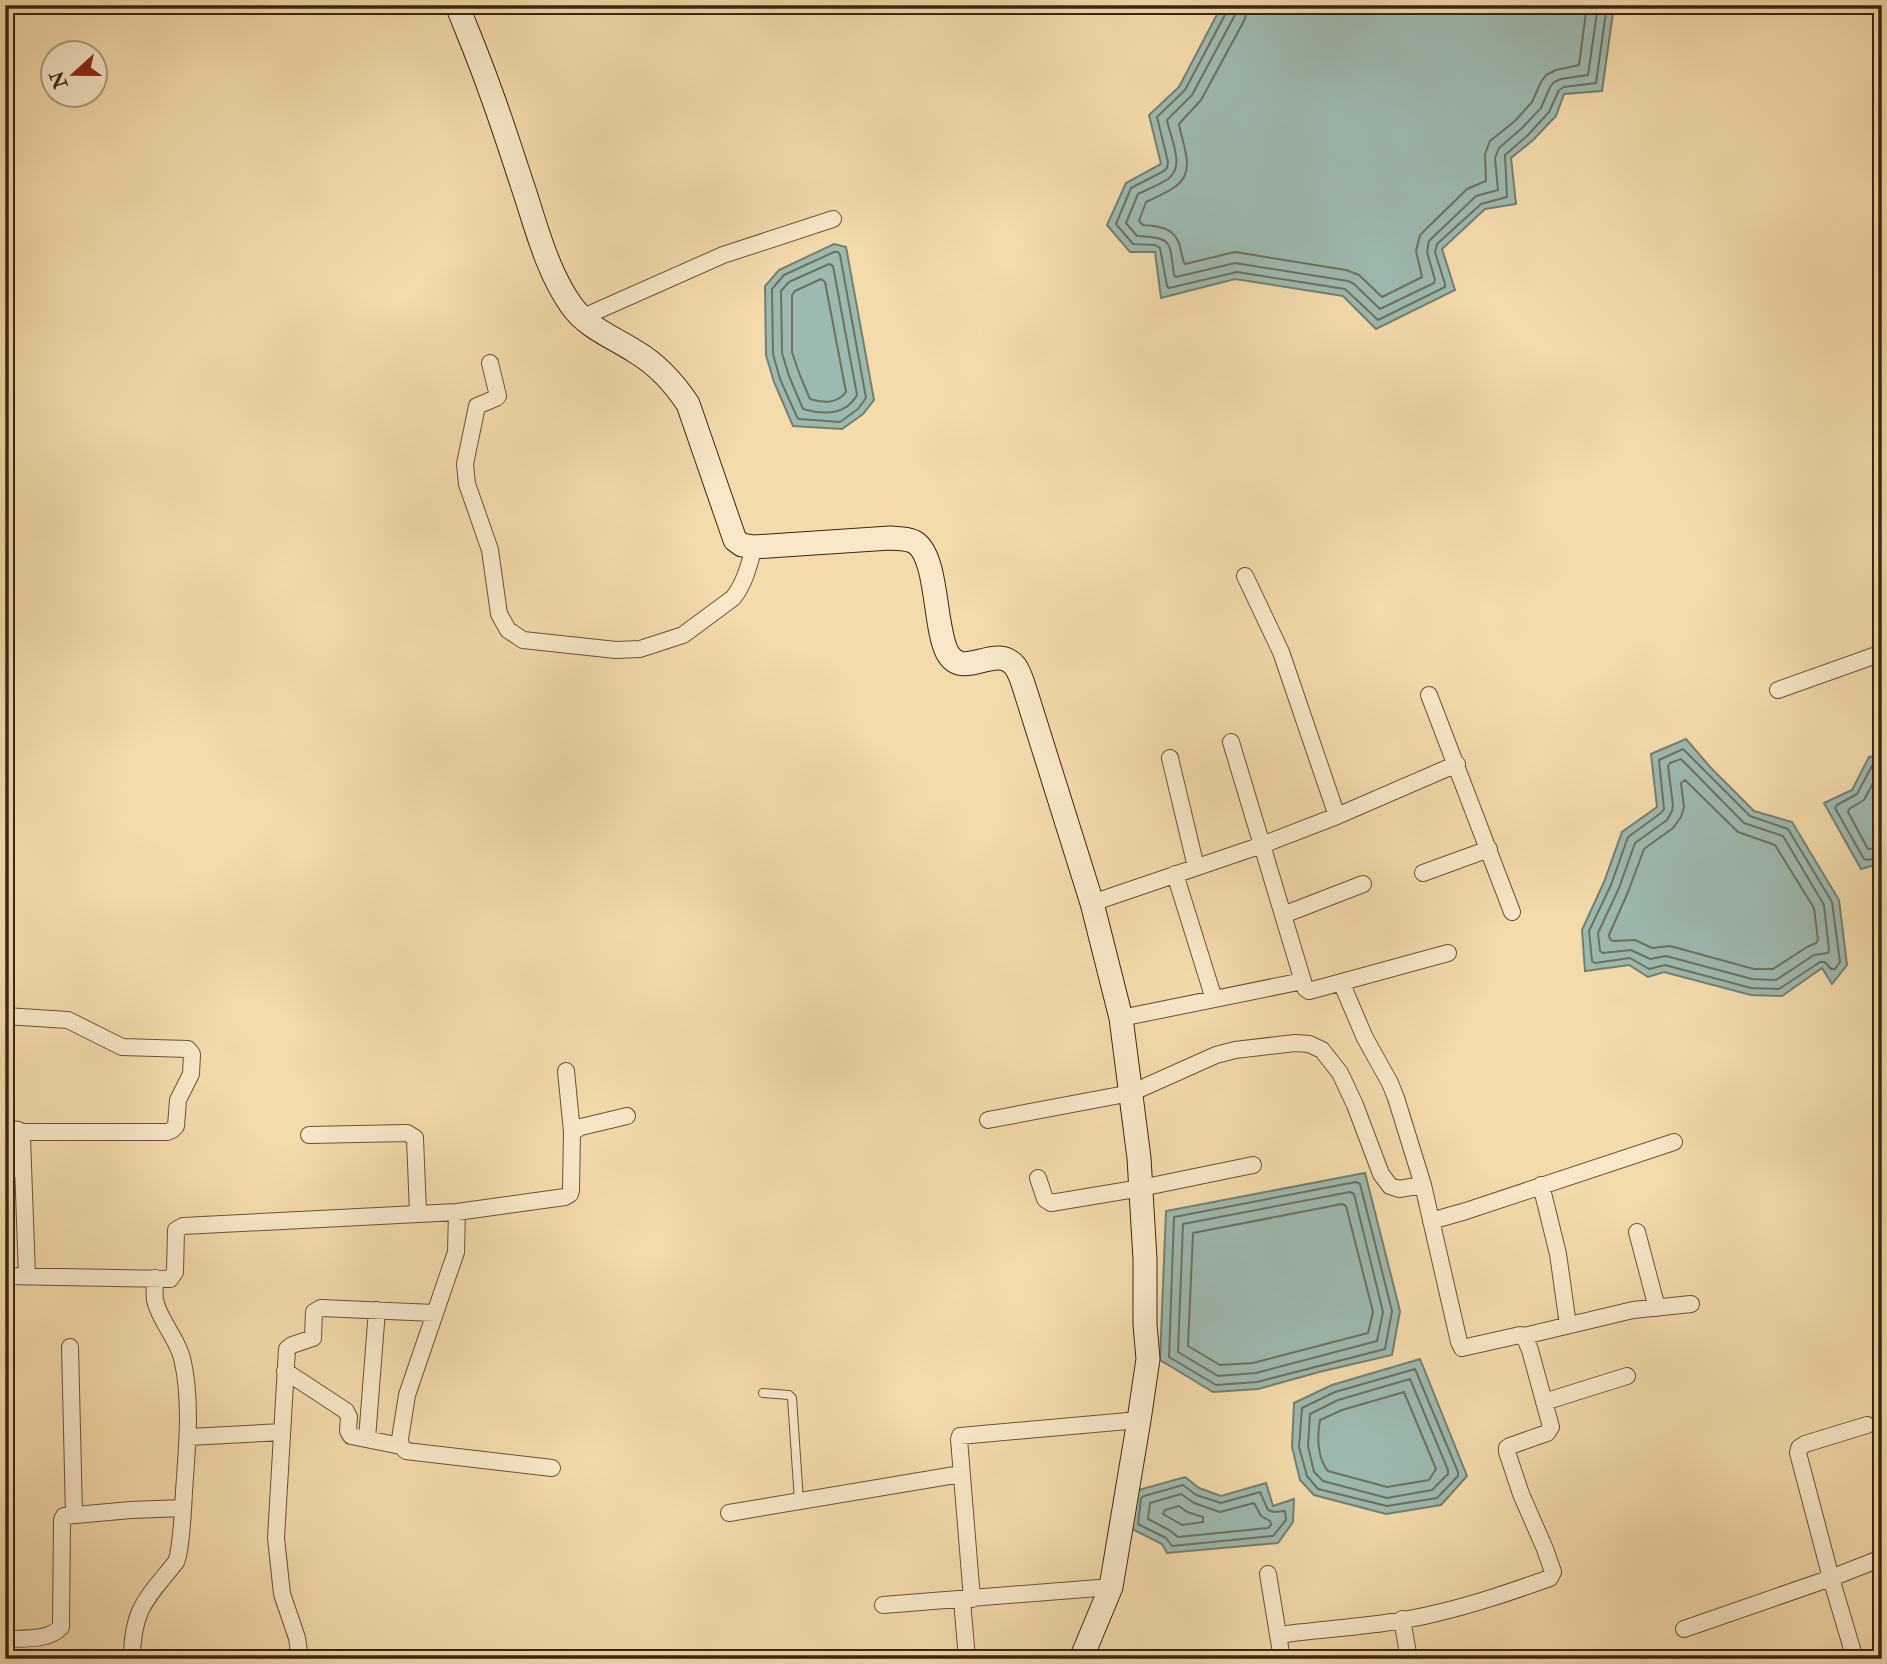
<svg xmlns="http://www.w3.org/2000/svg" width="1887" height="1664" viewBox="0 0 1887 1664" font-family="'IM FELL Double Pica',serif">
  <rect width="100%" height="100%" fill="#f4dbac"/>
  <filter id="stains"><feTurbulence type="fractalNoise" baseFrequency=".00286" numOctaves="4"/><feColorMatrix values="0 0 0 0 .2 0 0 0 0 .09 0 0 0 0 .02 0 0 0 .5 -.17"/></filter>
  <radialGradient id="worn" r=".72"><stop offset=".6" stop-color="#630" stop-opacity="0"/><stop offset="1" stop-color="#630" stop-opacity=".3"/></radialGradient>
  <path fill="#9dbab0" stroke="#777e70" stroke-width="2" d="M1222,5H1614L1602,91L1564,94L1556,116L1533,140L1511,158L1516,204L1485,209L1442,249L1455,290L1376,329L1343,296L1235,279L1161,298L1155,252H1130L1107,225L1126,183L1161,164L1149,115L1179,87Z
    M834,244L846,247L874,400L863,414L842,429L793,426L774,382L766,355L765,286L779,270Z
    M1686,739L1711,768L1754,811L1792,822L1839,900L1847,965L1832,984L1822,968L1782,996L1751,995L1664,972L1648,977L1629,965L1585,971L1582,930L1604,882L1622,832L1657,807L1651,754Z
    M1882,755V863L1861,869L1824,803L1852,790L1869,757Z
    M1365,1173L1400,1311L1392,1355L1319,1372L1258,1389L1213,1392L1160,1360L1166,1211Z
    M1420,1359L1467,1476L1441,1505L1386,1514L1314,1495L1300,1480L1292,1447L1294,1403L1332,1385Z
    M1185,1477L1199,1488L1221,1496L1266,1483L1273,1506L1294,1499L1293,1522L1278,1543L1167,1553L1162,1544L1130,1528L1135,1491Z"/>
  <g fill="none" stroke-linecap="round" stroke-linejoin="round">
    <path stroke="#6e7060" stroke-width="2" d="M1228,5L1227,11L1185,90L1157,117L1168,162L1167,168L1164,171L1131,188L1116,224L1133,244L1155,245L1160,248L1167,286L1169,288L1237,272L1345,289L1378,320L1445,287V284L1435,252L1437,244L1481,204L1507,197L1505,155L1528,135L1549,112L1559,90L1564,87L1596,83L1607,5
      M1237,5L1235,15L1192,95L1167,120C1170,137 1186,167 1168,179C1159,185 1148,189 1138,194L1126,223L1137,236C1174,238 1169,241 1174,275L1176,277L1235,263L1348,281L1354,284L1380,309L1434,283L1435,280L1427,252L1429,241L1476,196L1498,190L1495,158L1499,148L1522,128L1541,108L1550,87L1554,82L1561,79L1588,75L1598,5
      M1247,5L1245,19L1201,100L1179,124C1182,144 1197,171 1176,186C1167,193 1156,197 1146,202L1139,221L1143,225C1160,226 1176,228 1180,247C1182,254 1182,259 1185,264L1235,252L1346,270L1359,275L1382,297L1422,277L1416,251L1420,235L1467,189L1486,181L1485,154L1490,141L1515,121L1532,102L1541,82L1546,75L1556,70L1579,65L1587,5
      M834,252H838L840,255L866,398L858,409L840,422L799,419L797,417L780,379L773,354L772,289L784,275Z
      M829,264L833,266L857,395C846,415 824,415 803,409L789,376L782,353L781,291L789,282Z
      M821,279L825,282L846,392C837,404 824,403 810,399L799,373L792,352V295L795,291Z
      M1683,749L1750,816L1788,829L1832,902L1840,962L1835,969H1831L1825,962H1820L1779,989L1751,988L1665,965L1649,969L1630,958L1595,963L1592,961L1589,931L1611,885L1628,837L1661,813L1664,809L1659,760Z
      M1681,759L1744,823L1783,836L1824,905L1829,950L1828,953L1814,955L1776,980L1752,979L1666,956L1650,959L1631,950L1603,953L1600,951L1598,933L1619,888L1635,843L1667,820L1672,811L1673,805L1668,766L1670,763Z
      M1882,762L1873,764L1857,794L1837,805L1835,808L1864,859L1867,860L1882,857
      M1882,771L1879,772L1864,800L1849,809L1848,812L1868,849L1882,848
      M1685,780L1738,832L1775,845L1814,908L1818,940L1816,943L1807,947L1773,969H1754L1670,946L1652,948L1635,940L1613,941L1610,939L1609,935L1628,892L1644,849L1673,828L1681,817L1684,807L1681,783Z
      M1356,1182L1360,1184L1392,1311L1385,1349L1257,1382L1216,1385L1169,1357L1174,1217Z
      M1350,1192L1354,1194L1383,1312L1377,1341L1256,1373L1218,1376L1178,1352L1183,1224Z
      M1342,1204L1346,1206L1373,1312L1368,1333L1253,1363L1220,1365L1188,1346L1193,1233Z
      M1415,1369L1458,1472V1476L1437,1498L1387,1506L1318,1489L1307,1476L1299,1447L1302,1408L1335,1392Z
      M1410,1379L1448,1470V1474L1432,1490L1387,1498L1323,1481L1314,1472L1308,1446L1310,1414L1338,1400Z
      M1404,1392L1436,1469L1429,1480L1387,1487L1328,1471C1317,1458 1317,1436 1320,1420L1342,1410Z
      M1183,1485L1196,1495L1221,1503L1260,1492L1268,1510L1274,1512L1285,1511L1286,1520L1273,1536L1172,1546L1166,1538L1138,1524L1141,1498L1144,1496Z
      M1181,1494L1194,1503L1220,1512L1254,1503L1261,1516L1270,1521L1271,1525L1268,1528L1178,1537L1169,1530L1148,1519L1150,1503Z
      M1179,1506L1187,1512L1203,1517V1522L1182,1525L1163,1514L1165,1510Z"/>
    <g stroke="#6c5237" stroke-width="10">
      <path id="lane" d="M763,1393L789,1395L792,1398L799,1501"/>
    </g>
    <g stroke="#6c5237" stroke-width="18">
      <path id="street" d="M581,318L723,255L833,219
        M490,363L498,396L496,398L477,406L465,464L467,484L490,550L499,614L508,630L523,640L616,650L640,649L683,635L733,598C745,583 749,565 754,547
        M1245,576L1281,652L1337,816
        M1778,690L1882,653
        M1429,695L1512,912
        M1231,742L1305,988L1309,991L1448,953
        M1170,758L1196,867
        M1423,873L1489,849
        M1175,874L1214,999
        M1092,903L1262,845L1337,816L1457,764
        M1283,915L1363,884
        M5,1016L68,1020L122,1047L188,1049L192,1054L191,1074L178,1100L176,1126L172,1130L167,1132H20
        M1121,1018L1303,981
        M566,1071L572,1132
        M988,1120L1131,1093L1216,1055L1235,1050L1295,1043L1309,1044L1322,1050L1340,1073L1355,1105L1381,1174L1390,1186L1399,1189L1423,1185
        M5,1128L18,1130L22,1138L27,1276
        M309,1135L407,1133L415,1138L418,1213
        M5,1169H23
        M1038,1178L1045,1199L1051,1203L1141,1188L1253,1165
        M1541,1185L1558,1254L1568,1325
        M457,1212L456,1252L407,1395L400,1439L401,1446L406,1451L552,1468
        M1431,1221L1466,1211L1674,1142
        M1637,1232L1657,1308
        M5,1276L170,1279L175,1272L176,1230L183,1226L457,1212L565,1197L570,1194L571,1190L572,1132L581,1127L627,1116
        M1524,1336L1633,1310L1691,1304
        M70,1347L74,1515
        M285,1371L346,1411L349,1417L348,1431L351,1436L401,1446
        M1544,1402L1627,1376
        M189,1437L282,1432
        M367,1439L377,1310
        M729,1513L961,1474
        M1268,1574L1282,1659
        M972,1599L959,1439L960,1436L1139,1420
        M962,1600L967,1659
        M883,1605L1111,1587
        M1402,1619L1409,1659
        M1684,1629L1831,1578L1882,1558
        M1278,1635C1331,1628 1386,1626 1437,1613C1476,1604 1513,1591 1550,1578L1553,1572L1545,1549L1521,1494L1507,1452V1448L1510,1446L1547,1433L1551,1427L1530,1350L1524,1336L1520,1335L1462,1348L1459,1342L1423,1185L1396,1098L1390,1083L1365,1038L1341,982
        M5,1639C23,1638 49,1641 61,1627L62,1520L64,1516L131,1510L183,1508
        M132,1659C132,1609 147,1598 176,1562L178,1556C182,1535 183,1513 184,1491C187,1449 192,1399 182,1358C176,1336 159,1320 155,1300C154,1293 155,1285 155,1278
        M300,1659L297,1638L282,1594L276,1538L287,1349L292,1345L313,1338L314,1312L321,1308L434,1313
        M1855,1659L1831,1578L1798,1453L1799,1448L1805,1444L1867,1425"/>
    </g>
    <g stroke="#3e2510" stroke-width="25">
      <path id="secondary" d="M457,5C468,33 480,61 490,90C502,122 512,154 523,187C536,226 547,271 571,305C587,328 613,337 636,352C658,365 674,383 688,404L735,540L742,545L754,547L890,538C898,539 909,538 916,543C938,559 934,626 947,652C963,682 995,642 1015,666C1021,674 1024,687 1027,696L1092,903L1121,1018L1139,1158L1145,1259V1324L1148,1359L1139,1420L1111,1587L1081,1659"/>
    </g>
    <use href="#lane" stroke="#f8e8c9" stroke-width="8"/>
    <use href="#street" stroke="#f8e8c9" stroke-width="16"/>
    <use href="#secondary" stroke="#f8e8c9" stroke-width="23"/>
  </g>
  <rect width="1887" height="1664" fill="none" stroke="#f4dbac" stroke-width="28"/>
  <rect x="7" y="7" width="1873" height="1650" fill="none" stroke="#3e2510" stroke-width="3.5"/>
  <rect x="14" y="14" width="1859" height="1636" fill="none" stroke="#3e2510" stroke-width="2"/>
  <g transform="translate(74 74) rotate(249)"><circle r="33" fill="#f8e8c9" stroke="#ae9a7f" stroke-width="2"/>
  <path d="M0-5L12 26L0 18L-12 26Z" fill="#8f2418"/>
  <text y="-10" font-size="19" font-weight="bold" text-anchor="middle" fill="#3e2510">N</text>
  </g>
  <rect width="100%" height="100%" filter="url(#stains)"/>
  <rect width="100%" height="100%" fill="url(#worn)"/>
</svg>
